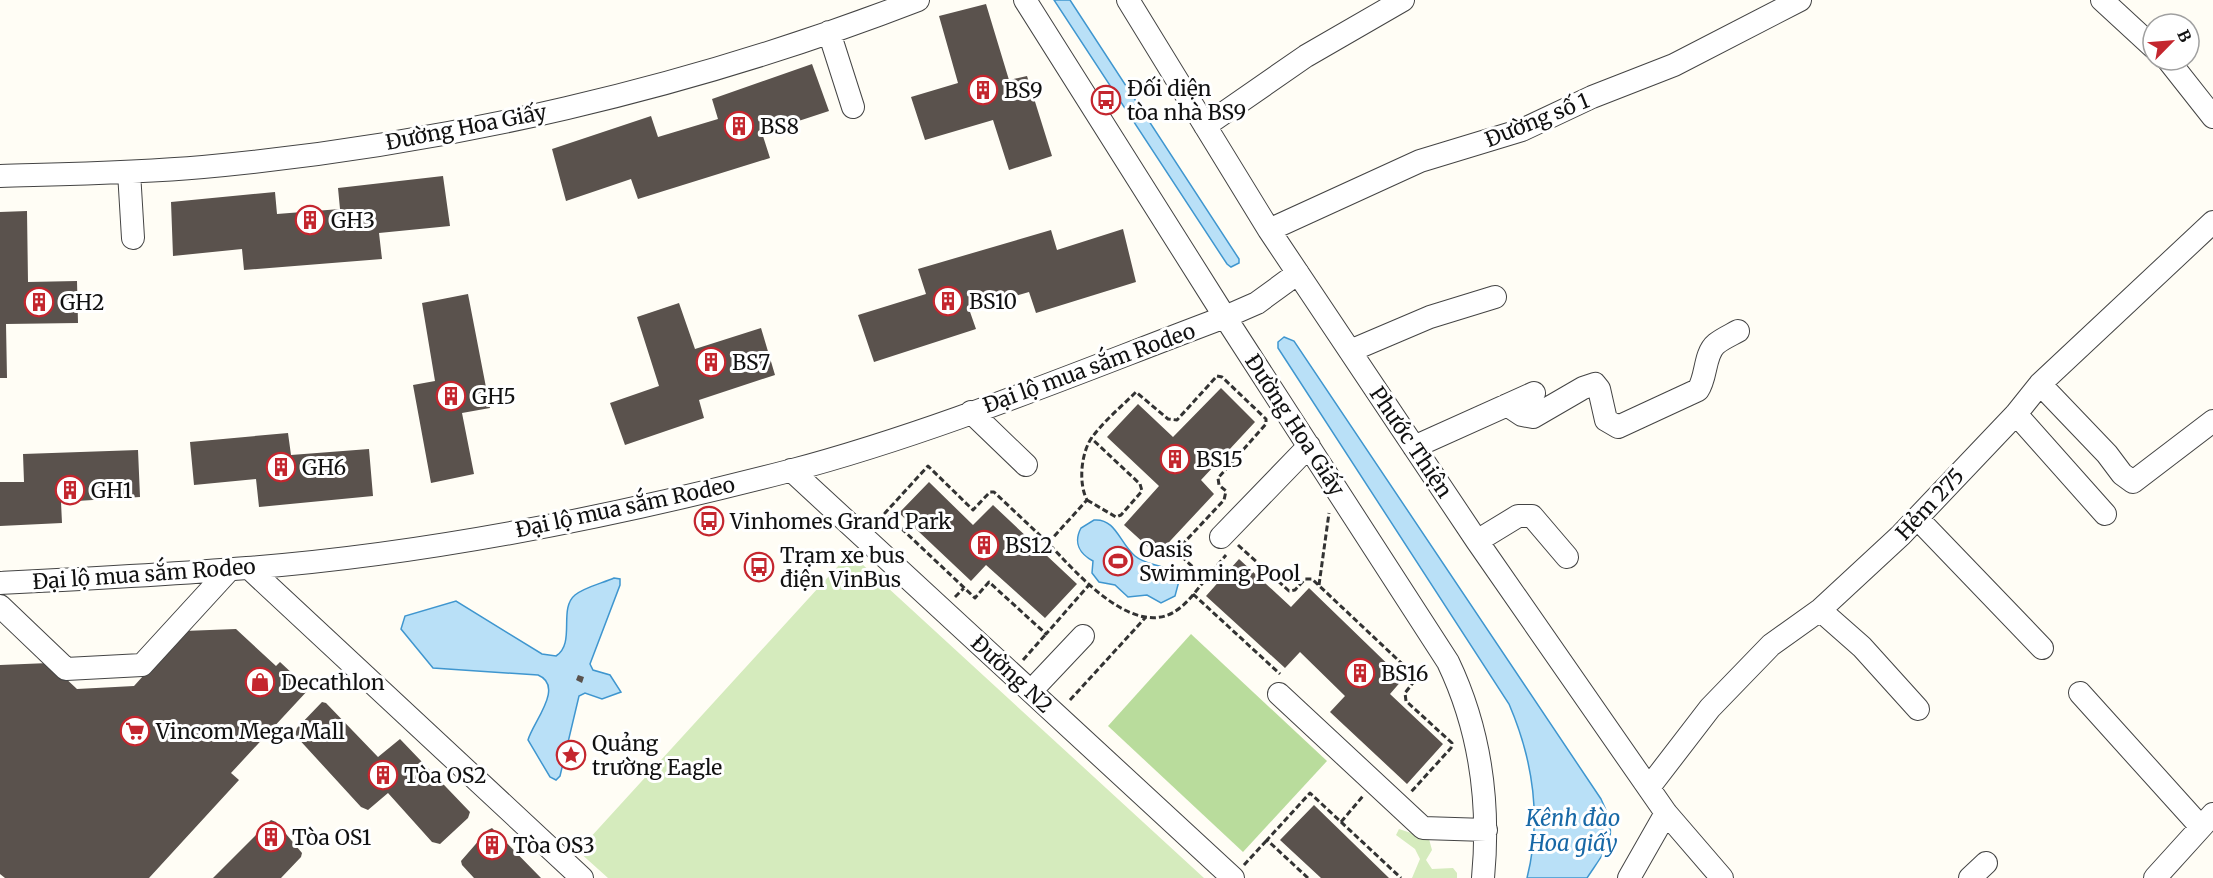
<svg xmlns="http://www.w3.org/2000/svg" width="2213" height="878" viewBox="0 0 2213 878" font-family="Merriweather,serif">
  <rect width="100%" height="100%" fill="#fffdf5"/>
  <path fill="#d5ebbd" d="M850,553L1204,878H608L578,851Z
    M1399,829L1429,839L1432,850L1426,860L1432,869L1453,868L1457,873V878H1412L1420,859L1415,849L1396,835Z"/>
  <path fill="#b9dc9c" d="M1191,634L1327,761L1243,852L1108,726Z"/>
  <path fill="#b9e0f7" stroke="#3f96cf" stroke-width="1.5" d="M1054,0H1070L1239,259V263L1231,267L1227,264Z
    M1284,337L1294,341L1601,799C1620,837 1608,846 1587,878H1527C1542,818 1533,760 1509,704L1278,348V342Z
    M1094,520C1116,518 1120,544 1135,556C1149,568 1172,563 1179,581L1175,596L1161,603L1147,595L1128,597L1115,585L1099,582L1092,573L1093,561C1080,554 1073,543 1081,528Z
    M614,578L620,579V585L590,664L593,670L610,675L621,692L602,699L585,693L579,696L560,776L556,780L550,777L528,740C533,722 565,686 538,675L433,668L401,629L405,616L456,601L542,654L556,656C576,643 558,609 575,595C585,587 603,583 614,578Z"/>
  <path fill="#5a524d" d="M986,4L1009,80L1027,76L1052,156L1009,170L993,120L925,140L911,97L958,83L939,16Z
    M812,64L829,111L762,133L770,158L638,199L631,179L566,201L552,149L651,116L658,137L718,119L712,99Z
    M443,176L450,226L379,233L382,259L244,270L242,249L173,256L171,202L275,192L277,214L340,209L338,188Z
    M27,211L28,282L77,281L78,323L6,324L7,378H0V212Z
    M1123,229L1136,282L1036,313L1029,292L969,309L976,329L874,362L858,315L926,294L918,269L1051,230L1057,250Z
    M468,294L490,408L462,413L474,474L431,483L413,385L435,381L422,303Z
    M679,303L695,349L761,328L775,375L699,400L704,418L625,445L610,403L659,386L637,317Z
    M1221,388L1255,422L1201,480L1214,494L1157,555L1124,525L1159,486L1107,437L1138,404L1173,437Z
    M288,433L291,455L369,449L373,496L259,507L256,479L194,485L190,442Z
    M138,450L140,497L61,502L62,523L0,526V482H24L23,454Z
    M929,482L973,525L993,505L1077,584L1045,618L986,565L971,581L899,513Z
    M1239,559L1291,607L1309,588L1403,679L1390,694L1443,744L1407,784L1330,712L1345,696L1300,652L1285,668L1206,596Z
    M236,629L276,666L280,662L309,689L231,773L239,780L149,878H5L0,874V665L49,663L77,689L134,686L184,631Z
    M578,675L584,677L582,683L576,680Z
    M322,702L326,703L378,757L400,739L470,812L468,818L440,844L432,842L388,793L368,810L361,807L295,735L297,728Z
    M1314,805L1389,878H1321L1280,840Z
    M271,820L276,822L302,853L301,857L281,878H213Z
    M492,828L541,878H474L462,865L461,861L488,830Z"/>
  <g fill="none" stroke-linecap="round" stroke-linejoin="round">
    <g stroke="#444" stroke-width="24">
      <path id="minor" d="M1025,0L1225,317L1448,662C1480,729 1490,804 1483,878
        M1128,0L1269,230L1477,541L1666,813L1722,878
        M2102,0L2153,47
        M829,32L853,107
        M2168,60L2213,117
        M1205,126L1306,56L1403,0
        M129,172L133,238
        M0,176C68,174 135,173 203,167C445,145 691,88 918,0
        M1269,230L1420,161L1522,130L1592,97L1674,65L1800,0
        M1350,351L1430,317L1495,297
        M2040,384L2107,454L2122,474L2133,482L2213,421
        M1507,405L1522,415L1533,417L1583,388L1595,384L1599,389L1606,420L1618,427L1698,390C1707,377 1704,354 1716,344C1722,339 1731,335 1738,331
        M971,412L1026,465
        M2016,414L2105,514
        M1414,447L1534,393
        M791,470L1233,878
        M1917,518L2042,648
        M1221,537L1309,446
        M1477,541L1518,516H1532L1567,557
        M249,568L582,878
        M0,583C82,579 165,575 247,568C429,554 612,517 789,471C937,432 1081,371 1225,317L1257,303L1298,273
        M0,606L66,669L142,665L230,569
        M1820,610L1862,647L1918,709
        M1031,691L1083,636
        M2080,693L2200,826
        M1279,694L1423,828L1486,830
        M1650,786L1710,708L1771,645L1820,610L1901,535L2016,414L2040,384L2213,222
        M1629,878L1666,813
        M1970,878L1986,863
        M2155,878L2213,814"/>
    </g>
    <path stroke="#333" stroke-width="3" stroke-dasharray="6 3" stroke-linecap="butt" d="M1217,376L1222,377L1266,419V424L1218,478L1219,485L1226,491L1224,500L1179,548L1181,556L1206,579C1198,588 1191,599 1181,607C1137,645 1076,572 1048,543L1087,500C1078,483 1081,451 1093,436C1105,420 1122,406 1136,392L1168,419L1177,420Z
      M1087,500L1116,517L1121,515L1142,491L1140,484L1091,438
      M1048,543L994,492H990L973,510L928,466L885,513L975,598L989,582L1046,634L1089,585
      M1238,545L1289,591L1295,590L1305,579H1312L1414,675L1416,679L1405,693L1406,701L1452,743L1451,748L1411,792
      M1206,579L1226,555
      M1319,585L1329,513
      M1193,594L1280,674
      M955,597L964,588
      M1023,660L1046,634
      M1070,700L1146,617
      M1341,822L1363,796
      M1244,865L1267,840
      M1308,878L1267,840L1310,793L1401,878"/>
    <use href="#minor" stroke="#fff" stroke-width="22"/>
  </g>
  <defs>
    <g id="building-ring" transform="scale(1.5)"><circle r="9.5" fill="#fff" stroke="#c4262e" stroke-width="1.5"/><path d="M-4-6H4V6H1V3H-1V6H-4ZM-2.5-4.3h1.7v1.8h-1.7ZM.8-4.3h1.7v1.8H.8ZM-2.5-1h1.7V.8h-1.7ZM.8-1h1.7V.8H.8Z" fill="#c4262e"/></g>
    <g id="bus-ring" transform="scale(1.5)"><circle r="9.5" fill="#fff" stroke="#c4262e" stroke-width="1.5"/><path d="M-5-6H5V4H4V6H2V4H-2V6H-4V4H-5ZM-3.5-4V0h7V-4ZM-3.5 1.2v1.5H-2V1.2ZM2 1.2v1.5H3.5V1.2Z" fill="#c4262e"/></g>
    <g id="stadium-ring" transform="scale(1.5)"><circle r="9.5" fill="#fff" stroke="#c4262e" stroke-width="1.5"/><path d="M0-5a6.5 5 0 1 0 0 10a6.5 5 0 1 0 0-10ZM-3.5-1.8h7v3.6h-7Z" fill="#c4262e"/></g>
    <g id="shop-ring" transform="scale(1.5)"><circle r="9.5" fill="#fff" stroke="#c4262e" stroke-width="1.5"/><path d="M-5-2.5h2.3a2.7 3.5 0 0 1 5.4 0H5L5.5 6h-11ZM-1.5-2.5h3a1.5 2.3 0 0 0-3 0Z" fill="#c4262e"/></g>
    <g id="supermarket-ring" transform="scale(1.5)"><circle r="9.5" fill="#fff" stroke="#c4262e" stroke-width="1.5"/><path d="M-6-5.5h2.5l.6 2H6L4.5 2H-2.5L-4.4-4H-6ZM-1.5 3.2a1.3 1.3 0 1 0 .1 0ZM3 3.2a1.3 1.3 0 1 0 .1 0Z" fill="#c4262e"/></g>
    <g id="sight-ring" transform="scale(1.5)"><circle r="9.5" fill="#fff" stroke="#c4262e" stroke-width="1.5"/><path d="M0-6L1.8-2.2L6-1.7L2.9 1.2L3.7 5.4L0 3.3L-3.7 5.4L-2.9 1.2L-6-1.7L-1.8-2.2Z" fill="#c4262e"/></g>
  </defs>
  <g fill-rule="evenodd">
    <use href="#building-ring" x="983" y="90"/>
    <use href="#bus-ring" x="1106" y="100"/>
    <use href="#building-ring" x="739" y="126"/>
    <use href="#building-ring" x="310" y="220"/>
    <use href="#building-ring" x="948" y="301"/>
    <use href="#building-ring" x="39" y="302"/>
    <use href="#building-ring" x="711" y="362"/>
    <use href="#building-ring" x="451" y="396"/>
    <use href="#building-ring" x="1175" y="459"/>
    <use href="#building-ring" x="281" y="467"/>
    <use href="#building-ring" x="70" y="490"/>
    <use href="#bus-ring" x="709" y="521"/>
    <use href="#building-ring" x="984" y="545"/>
    <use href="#stadium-ring" x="1118" y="561"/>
    <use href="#bus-ring" x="759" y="567"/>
    <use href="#building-ring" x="1360" y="673"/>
    <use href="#shop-ring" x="260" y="682"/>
    <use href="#supermarket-ring" x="135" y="731"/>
    <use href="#sight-ring" x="571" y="755"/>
    <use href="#building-ring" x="383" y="775"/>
    <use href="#building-ring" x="271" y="837"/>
    <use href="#building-ring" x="492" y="845"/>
  </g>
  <g text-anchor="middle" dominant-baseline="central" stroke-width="6" stroke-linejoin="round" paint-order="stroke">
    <g font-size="21" fill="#111" stroke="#fff" text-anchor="start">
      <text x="1127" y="88">Đối diện<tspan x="1127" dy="24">tòa nhà BS9</tspan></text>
      <text x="1004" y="90">BS9</text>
      <text x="760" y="126">BS8</text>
      <text x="331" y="220">GH3</text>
      <text x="969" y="301">BS10</text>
      <text x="60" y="302">GH2</text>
      <text x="732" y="362">BS7</text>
      <text x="472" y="396">GH5</text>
      <text x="1196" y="459">BS15</text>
      <text x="302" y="467">GH6</text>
      <text x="91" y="490">GH1</text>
      <text x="730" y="521">Vinhomes Grand Park</text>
      <text x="1005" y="545">BS12</text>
      <text x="1139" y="549">Oasis<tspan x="1139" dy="24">Swimming Pool</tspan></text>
      <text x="780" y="555">Trạm xe bus<tspan x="780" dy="24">điện VinBus</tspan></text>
      <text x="1381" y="673">BS16</text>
      <text x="281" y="682">Decathlon</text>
      <text x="156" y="731">Vincom Mega Mall</text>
      <text x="592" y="743">Quảng<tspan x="592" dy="24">trường Eagle</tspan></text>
      <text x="404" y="775">Tòa OS2</text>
      <text x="292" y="837">Tòa OS1</text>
      <text x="513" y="845">Tòa OS3</text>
    </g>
    <g font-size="21" fill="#111" stroke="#fff">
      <text transform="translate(1537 120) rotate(-22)">Đường số 1</text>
      <text transform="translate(466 127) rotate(-11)">Đường Hoa Giấy</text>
      <text transform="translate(1089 368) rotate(-20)">Đại lộ mua sắm Rodeo</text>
      <text transform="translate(1295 425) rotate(57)">Đường Hoa Giấy</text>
      <text transform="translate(1411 442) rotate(56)">Phước Thiện</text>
      <text transform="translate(1930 504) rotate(-47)">Hẻm 275</text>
      <text transform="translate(625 507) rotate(-12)">Đại lộ mua sắm Rodeo</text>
      <text transform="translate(144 574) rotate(-4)">Đại lộ mua sắm Rodeo</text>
      <text transform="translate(1012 674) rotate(43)">Đường N2</text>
    </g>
    <g font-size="22" font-style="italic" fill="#1768a6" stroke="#fff">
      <text x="1573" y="818">Kênh đào<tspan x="1573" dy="25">Hoa giấy</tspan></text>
    </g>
  </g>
  <g transform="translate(2171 42) rotate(65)"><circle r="28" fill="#ffffff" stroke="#a0a0a0" stroke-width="1.5"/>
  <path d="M0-4.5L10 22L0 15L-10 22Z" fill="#c4262e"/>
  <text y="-9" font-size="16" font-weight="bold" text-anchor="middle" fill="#111111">B</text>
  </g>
</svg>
